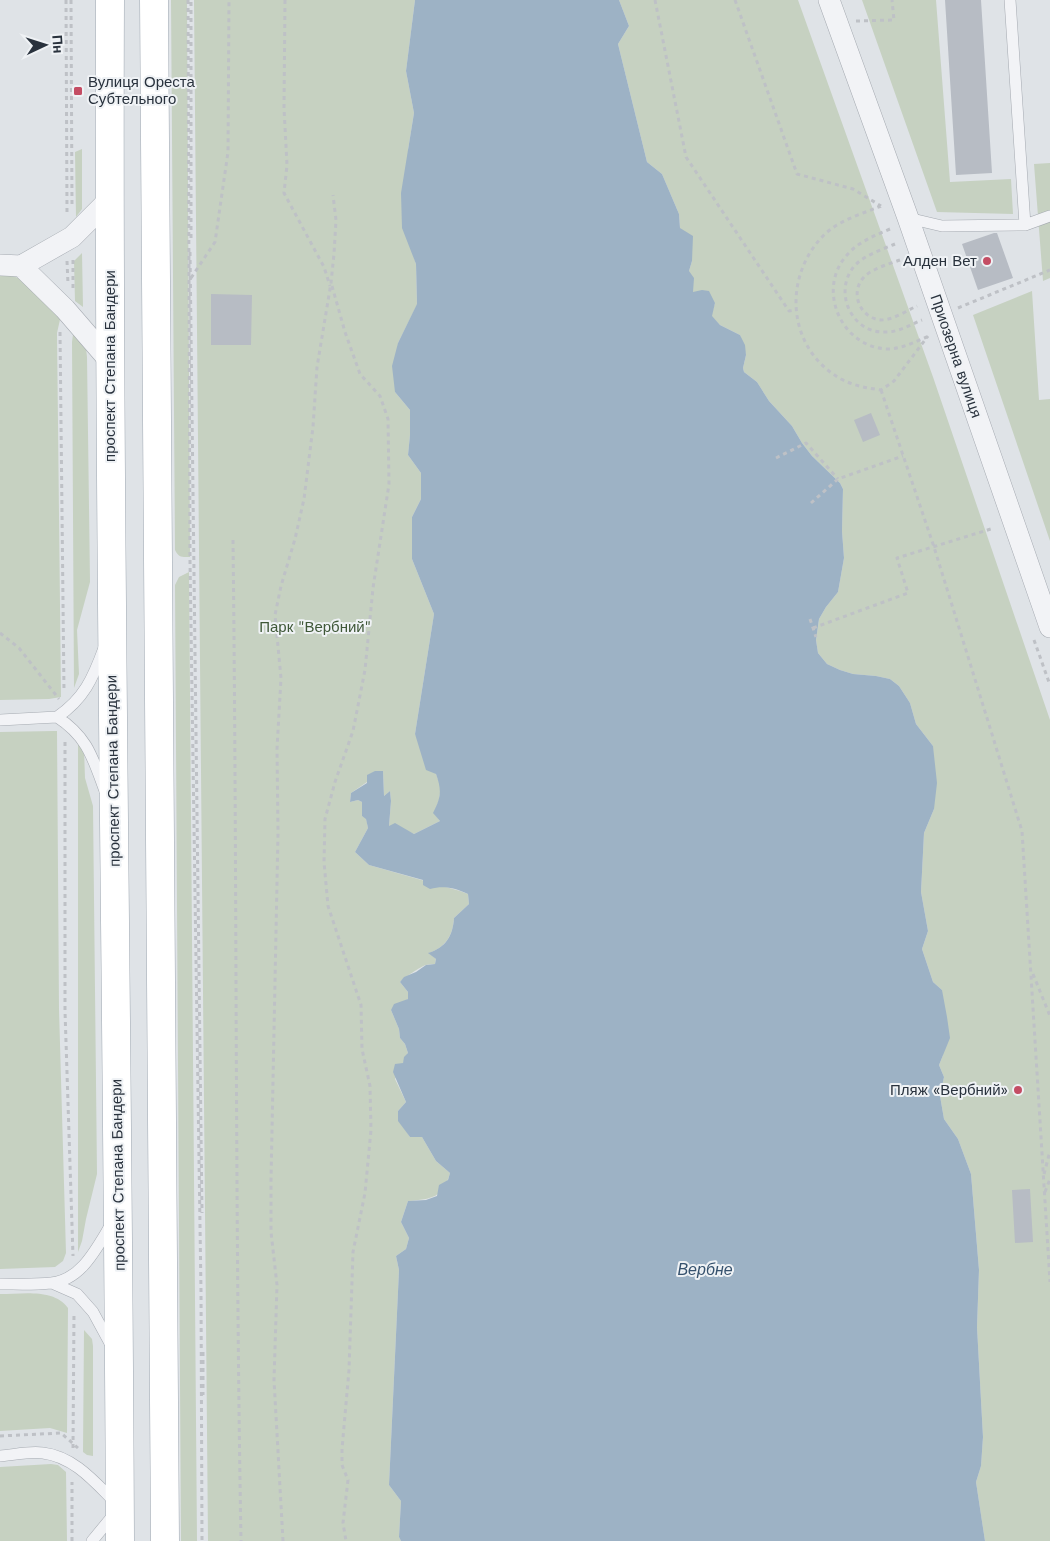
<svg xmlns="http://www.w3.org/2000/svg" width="1050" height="1541" viewBox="0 0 1050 1541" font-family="'Work Sans',sans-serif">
  <rect width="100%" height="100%" fill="#dfe3e7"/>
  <path fill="#c6d1c1" d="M171,0H187L190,557C182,557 179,558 175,550Z
    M194,0H415L406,71L414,113L408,150L412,251L416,264L417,305L398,343L395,392L410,410V435L408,455L421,473V499L412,517V559L434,614L415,734L436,774L441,787L439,800L434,813L440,821L414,834L405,830L389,826L391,801L390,791L384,796L383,771L351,793L350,802L358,800L362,802V816L366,818L368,828L355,852L369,865L460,891L468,894L469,904L454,918C453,935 446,947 429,953L436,959L435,964C432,964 429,964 426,965C422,966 403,978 400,982L408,992V999L391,1010L399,1029L400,1038L405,1044L408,1053L395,1079L406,1102L398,1111L405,1129L410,1137H422L436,1161L450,1173C443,1198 432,1199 408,1201L401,1222L409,1238L406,1249L396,1256L399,1270L389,1485L401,1501L399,1537L401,1541H208Z
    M619,0H798L933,377L1050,720V1541H985L976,1482L981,1466L983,1437L977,1327L979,1270L971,1174L958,1139L944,1119L940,1096L944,1077L939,1065L943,1055L942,990L933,982L922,949L928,931L921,892L924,833L934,809L933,746L916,724L910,703L899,686L890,679L876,676L853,674L840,670L827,664L818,653L816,640L819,619L826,607L838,592L844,558L842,531L843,489L840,483L812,456L802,443L792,426L769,401L757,382L744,372L743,368L746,355L740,335L720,325L711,316L715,303L693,292L689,271L692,261L680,228L679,214L662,174L647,162L618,44L629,26Z
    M862,0H936L950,182L1011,179L1013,214L937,212Z
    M82,149V209L76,217L75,152Z
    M1050,163V278L1043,281L1034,164Z
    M82,253L83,307L75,301L74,261Z
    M0,273C26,275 43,298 61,315L57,333L61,697L49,699L0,700Z
    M1032,291L1039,400L1050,399V541L973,315Z
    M74,327L86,348L87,357L90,582L77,630L79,674L74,688L72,342Z
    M189,572L197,1541H181L175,585L179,577Z
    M54,731H57L59,1009L66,1253L63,1261L55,1267L0,1269V732Z
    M78,740L84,749L85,778L93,806L97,1174L86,1219L82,1241L78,1252Z
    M0,1294C22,1294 54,1288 68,1308L67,1433L50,1428L0,1431Z
    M84,1330L92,1339L93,1346V1456L87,1455L83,1452Z
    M51,1464L58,1465L66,1472L67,1541H0V1467Z"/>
  <path fill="#9db2c5" d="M415,0H619L629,26L618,44L647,162L662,174L679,214L680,228L693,236L692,261L689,271L694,278L693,292L702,290L709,291L715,303L712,316L720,325L740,335L745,345L746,355L743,368L744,372L757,382L769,401L792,426L802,443L812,456L840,483L843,489L842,531L844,558L838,592L826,607L819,619L816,640L818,653L827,664L840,670L853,674L876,676L890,679L899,686L910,703L916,724L933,746L937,783L934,809L924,833L921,892L928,931L922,949L933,982L942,990L947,1017L950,1038L939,1065L944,1077L940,1096L944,1119L958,1139L971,1174L979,1270L977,1327L983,1437L981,1466L976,1482L985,1541H401L399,1537L401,1501L389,1485L399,1270L396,1256L406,1249L409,1238L401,1222L408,1201L426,1200L437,1196L439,1185L448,1180L450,1173L436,1161L422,1137H410L398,1121V1111L406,1102L393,1072L395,1064L403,1063L404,1057L408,1053L405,1044L400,1038L399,1029L391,1010L394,1004L408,999V992L400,982L404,977L416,972L426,965L435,964L436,959L428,953C446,948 453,935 454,918L469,904L468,894C455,888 444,885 430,889L423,885V880L369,865L355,852L368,828L366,819L362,816V802L358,800L350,802L351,793L367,783V775L375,771H383L384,796L390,791L391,801L389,826L395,823L414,834L440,821L433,813C441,797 442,791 436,774L426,770L415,734L434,614L412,559V517L421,499V473L408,455L410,435V410L395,392L392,366L398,343L417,304L416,264L402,228L401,193L414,113L406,71Z"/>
  <path fill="#b7bcc4" d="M945,0H981L992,173L956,175Z
    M994,233H997L1013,278L978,290L962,244Z
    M211,294L252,295L251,345H211Z
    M871,413L880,435L863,442L854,420Z
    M1030,1189L1033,1242L1015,1243L1012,1190Z"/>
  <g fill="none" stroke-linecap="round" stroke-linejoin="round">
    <g stroke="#a5aab1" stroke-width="12">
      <path id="service" d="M1010,0L1025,225
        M908,218L942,226L1025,225L1050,216
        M57,717C88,737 93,759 105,791
        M0,720L57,717C84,699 93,678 104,648
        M52,1283L77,1294L93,1312L112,1347
        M0,1284C17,1284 34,1285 51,1283C82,1280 97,1247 112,1223
        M0,1456C14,1455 29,1451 43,1453C76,1457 97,1485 120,1507L92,1541"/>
    </g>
    <g stroke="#a5aab1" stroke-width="22">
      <path id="minor" d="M829,0L908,218L1050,627
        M0,265L21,266
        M109,360L65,309L21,266L72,237L109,200"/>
    </g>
    <g stroke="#9fa8b2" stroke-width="29">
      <path id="primary" d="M110,0C108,514 118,1027 120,1541
        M154,0L165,1541"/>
    </g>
    <path stroke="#bec1c6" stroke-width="3" stroke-dasharray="4 4" stroke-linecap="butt" d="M66,0L67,214
      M71,0L72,208
      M188,0L190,561L201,1291L202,1541
      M285,0L284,108L287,165L284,193L324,267L330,286
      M655,0L686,157L789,311L796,310
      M735,0L797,174L853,189L881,206
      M856,21L894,20L892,0
      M881,206C862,214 839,220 824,235C782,277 787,349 841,379C854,386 867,388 881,390L894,381L928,336
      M890,229C874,236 858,242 847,255C816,289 841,347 887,349C902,349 914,342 927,337
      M191,238V0
      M895,244C881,250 861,256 852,269C834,295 853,334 886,332C899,332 910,325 922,320
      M190,252L202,1213
      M73,260V288
      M900,260C889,264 874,268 865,276C849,291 859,318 881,320C893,320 906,311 917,306
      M67,261L68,284
      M191,278L215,242L228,152L229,0
      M332,286L345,332L360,374L380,396L388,419L389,484L373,588L365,670L353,731L335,782L325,819L324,862L328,906L361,1005L362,1049L370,1086L371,1130L365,1193L353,1252L349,1370L342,1449V1465L348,1480L343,1523L346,1541
      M958,308L1050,270
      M60,332L64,691
      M881,390L934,547L1022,831L1050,1282
      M776,458L806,443L838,479
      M811,503L838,479L903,456
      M233,540C237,873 235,1207 241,1541
      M810,619L816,637
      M813,628L908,593L897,558L994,528
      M0,633L19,648L59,699
      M1034,640L1050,685
      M65,742V1011L73,1256
      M1033,974L1050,1016
      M1044,1174L1050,1151
      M1045,1192L1050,1179
      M203,1352V1395
      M0,1436L61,1433L78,1448
      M73,1448L74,1312
      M72,1541V1482
      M283,1541L274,1380L277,1285L271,1232V1180L278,833L277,749L281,678L275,615L281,586L295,539L304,499L313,427L317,367L331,283L334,254L336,220L333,195"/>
    <use href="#service" stroke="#f2f3f6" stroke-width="11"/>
    <use href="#minor" stroke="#f2f3f6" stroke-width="21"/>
    <use href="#primary" stroke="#fff" stroke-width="28"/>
  </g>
  <g fill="#c44d64" stroke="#eff2f5" stroke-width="2">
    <rect x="73" y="86" width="10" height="10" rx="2.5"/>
    <circle cx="987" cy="261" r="5"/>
    <circle cx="1018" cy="1090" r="5"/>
  </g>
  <g text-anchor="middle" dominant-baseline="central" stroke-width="4" stroke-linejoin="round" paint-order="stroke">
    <g font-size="15" fill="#29323d" stroke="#eff2f5" text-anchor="end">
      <text x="88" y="82" text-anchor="start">Вулиця Ореста<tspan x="88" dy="17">Субтельного</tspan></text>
      <text x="977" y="261">Алден Вет</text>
      <text x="1008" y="1090">Пляж «Вербний»</text>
    </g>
    <g font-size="15" fill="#29323d" stroke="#eff2f5">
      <text transform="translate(956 356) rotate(71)">Приозерна вулиця</text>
      <text transform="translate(110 366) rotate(-90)">проспект Степана Бандери</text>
      <text transform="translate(113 771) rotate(-91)">проспект Степана Бандери</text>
      <text transform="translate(118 1175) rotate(-91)">проспект Степана Бандери</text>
    </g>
    <g font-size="15" fill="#3f5838" stroke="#eff2f5">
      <text x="315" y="627">Парк "Вербний"</text>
    </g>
    <g font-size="16" font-style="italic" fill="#36526e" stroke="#eff2f5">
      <text x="705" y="1269">Вербне</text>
    </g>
  </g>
  <g transform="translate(45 45) rotate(86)" stroke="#eff2f5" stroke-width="4" paint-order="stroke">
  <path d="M0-4L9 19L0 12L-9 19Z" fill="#29323d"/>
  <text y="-8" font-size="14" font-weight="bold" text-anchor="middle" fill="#29323d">Пн</text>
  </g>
</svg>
